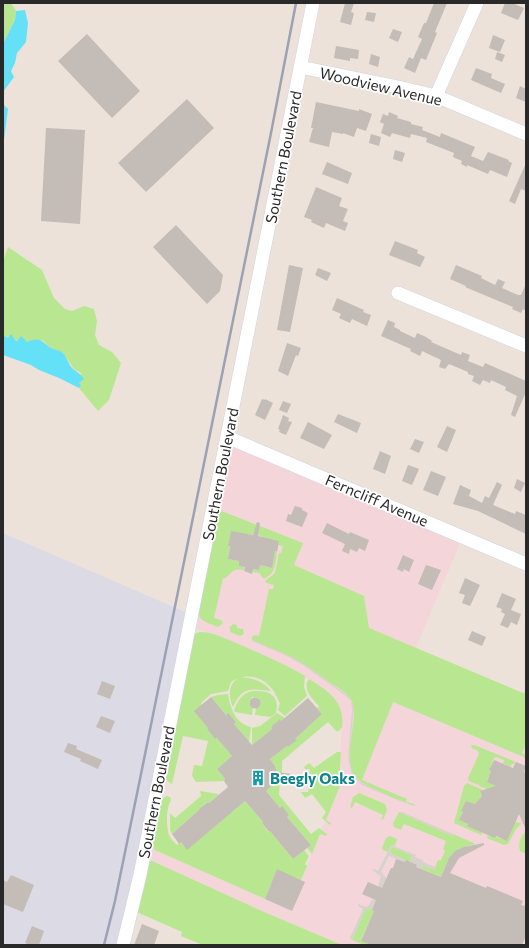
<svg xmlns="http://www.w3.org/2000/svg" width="529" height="948" viewBox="0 0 529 948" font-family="Commissioner,sans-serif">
  <rect width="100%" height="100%" fill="#ece2d9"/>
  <path fill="#dcdae4" d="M3,533L192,615L123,945H3Z"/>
  <path fill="#f4d5da" d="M232,446L460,543L393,702L502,748L526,687V945H326L147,864L152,846L158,851L265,899L277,869L301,880L343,779L340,760L342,719L325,690L291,668L190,626Z"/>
  <path fill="#b9e791" d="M3,3H11L16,11L15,20L3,44Z
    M8,247L42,270L54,298L65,309L72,311L84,306L94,309L97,321L95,335L99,345L112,352L121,363L109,400L98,411L79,388L80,386L79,383L81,373L74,369L63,353L50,348L42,340L27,342L23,339C17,341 10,340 5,336L3,337V262Z
    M219,510L303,543L294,565L364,596L369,628L523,693L526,692V744L522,753L526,755V758L393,702L362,780L407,799L406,802L414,804L415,806C401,801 359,786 353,774C347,761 350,746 352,732C353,723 356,710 352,702C348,693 337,687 329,682C317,673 305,664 291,657C278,650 265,646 252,640V637L255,635L259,636L269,589H273L274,585L266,583L265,581L275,573L279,553H281L283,546L278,545L279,541L263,538V537L253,533V535L249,534L248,535L231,532L228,559L239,561V566L244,567V570C234,568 232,571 226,578H223L214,618L221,620L223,623L218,627C211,624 201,622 198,614Z
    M275,551L277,552C275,564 276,573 264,579L259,573L252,572L253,569L259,570L260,565L271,568Z
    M233,624L237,625V628L243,629L244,634L240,636L230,632V627Z
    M200,632C214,632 228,640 241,645C263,655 285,664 305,676L304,687L307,696L285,716L278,710L280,703C277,699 276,693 272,689C262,676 245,672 231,682L228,691L211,694L201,703L208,728L207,729L215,739L217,738L232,756L217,769L225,779L224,781L196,782L192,776L194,765L202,766L208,741L183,736L172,784L166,780L165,777L194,636L196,633Z
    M240,677C252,678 264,681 271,691C250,689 243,686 233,707C228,696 228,683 240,677Z
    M309,679C328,691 345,701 342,727L339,731H336L328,722L282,761V774L276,773L275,766L270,759L287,746L288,747L296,740L295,739L322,714L317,708L319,706C312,699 302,688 309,679Z
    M253,691C269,690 280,695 276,713L271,717L255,715L256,708L260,704L258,698L252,697L249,702L251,707L253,708L252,715L235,712L234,711C237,701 242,693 253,691Z
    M228,694C230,708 236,724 251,727L249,742L234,724L236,722L228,714L226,715L211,697L218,695Z
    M277,713L285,718L281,721L279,720L271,727L272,729L252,745V728L260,726Z
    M471,745H474L516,762L514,764H512L510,767L503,763L504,760L496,757L494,758L489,770L491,771L487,781L496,786L504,787L487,789L479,786V783L478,785L469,781L468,778L479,754L478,751L472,748Z
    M337,752H341L340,769L343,779L326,820L331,823L330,825L322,818L326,812L312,794L305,798L301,792H308L310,769H305L304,767L309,763L314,768Z
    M279,779H280L279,795L311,834L319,828L327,834L326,836L320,834L312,854L307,848L311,845L287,817L289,815L282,807L280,808L266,791Z
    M467,783L483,790L480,791L482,796L475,804L466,801L462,811L463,812L459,820L468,824L467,826L483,831L481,835L454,823L464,786Z
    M200,791L219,794L209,803L207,802L199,809V810L172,834L170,830V813L175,818L201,796Z
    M359,793L385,804L387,810L383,820L381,819L383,815L355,802L352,808L350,807L353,797Z
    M167,796L170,797L171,800C166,808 166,826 169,835C171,839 174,842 177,845L181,842L187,849L245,801L263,822L262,823L268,832L270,831L293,859L304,850L309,856L305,864L307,866L301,880L277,870L265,899L155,850L152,846L161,799Z
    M399,812L452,836L453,834L476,844C452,849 449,857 441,877L422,869L423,865L434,870L438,860H441L445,851L443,849L446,841L404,824L401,830L394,827L393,823Z
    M513,822L522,823L516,829L508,844L504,845L487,838L488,835L507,840L511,832Z
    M526,831V854L520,851C518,843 520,837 526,831Z
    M390,836L397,839L395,846L391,845L388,852L383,850L382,848L386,838Z
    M392,847L411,855L412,856L410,862L390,853Z
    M152,861L264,912L342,945H203L181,936L182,932L132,910L149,862Z
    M370,908L374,911L361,940L370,944L365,945L352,940L365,910Z"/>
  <path fill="#d8d2cc" d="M252,640L290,656L304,664L347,695L354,706L349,758L352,771L354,776L360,782L366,785L414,807L362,785L352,775L348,758L352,710L351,701L346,696L303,665L289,657L252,641Z
    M399,812H402L453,834L452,836Z
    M391,845L416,855L415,857L423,860V862L435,867L434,870L423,865L422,869L416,867L417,865L410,862L411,855L392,847L390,853L406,860L405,862L389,856L381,872L388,880L382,889L378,887L381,876L372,870L374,869L378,871Z
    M373,898H377L372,910L370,908L365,910L352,940L350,938L363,909L358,906V904L366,907L369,905Z"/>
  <path fill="#64e1f7" d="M25,10L28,23L26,42L17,53L15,63L11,71L14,77L3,92V44L15,20L16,11Z
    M3,104L8,109L3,148Z
    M11,334L15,340L17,341L21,336L27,342C42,336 41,342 51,348C55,350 60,350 63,353C67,357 68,364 73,369C78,373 81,374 84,379L79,383L81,386L79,388L59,378L39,370L31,365L3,355V337L5,336L8,338Z"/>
  <path fill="#c4bcb6" d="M345,3H354L351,12L354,13L351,25L340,22Z
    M434,3H447L435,32L437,33L426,60L421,58L415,73L404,68L409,57L413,59L422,39L418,37L424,23H426Z
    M505,3H512L524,8L518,20L501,13Z
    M367,12L376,13L374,22L365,20Z
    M393,29L402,32L398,42L389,38Z
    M87,34L140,91L112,118L58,61Z
    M493,35L505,40L500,52L489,48Z
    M336,46L359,50L358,59L350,58V61L334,58Z
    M497,52L505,55L502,62L495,59Z
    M371,54L380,57L378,67L369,64Z
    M476,68L492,74L491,78L505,84L501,93L471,80Z
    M520,86L526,89V102L516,98Z
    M187,99L214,128L146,192L118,163Z
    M316,102L359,111V109L372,114L366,131L357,128L354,137L343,133V134L332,132L329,147L309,142L313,128H311Z
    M389,112L398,116L397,118L411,122V124L423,127L422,130L440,137L441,133L475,147L471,156L483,161L488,152L509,160L508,161L512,163L507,177L490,170L488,174L467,165V167L461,164L462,161L453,157L454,153L426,142L427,138L411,134L410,138L392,133L390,137L381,133L384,124L380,122L383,114L388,116Z
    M46,128L85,130L80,224L41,221Z
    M371,134L381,137L379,146L369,143Z
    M395,150L405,153L402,162L393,159Z
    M327,162L352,173L348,184L322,174Z
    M526,163V191L521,189L515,204L509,201Z
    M316,187L342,198L339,206L348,209L343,221L348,223L345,231L326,223L324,228L311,222L312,220L304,217Z
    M176,225L223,275L220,291L207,304L153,247Z
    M395,241L418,250L417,253L425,257L420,267L389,255Z
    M289,265L303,268L290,332L277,330Z
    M456,265L482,276L481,278L495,285L498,279L505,282L502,288L518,295H521L526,284V311L523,309L521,313L512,309L513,307L465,287L466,286L450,279Z
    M318,268L331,273L327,281L315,275Z
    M337,298L364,310L363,312L371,315L367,326L352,319L350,323L339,318L341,314L332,310Z
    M388,320L395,323L394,327L400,330V331L415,338L417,333L426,337L432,341L431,342L461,355L462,352L470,355L468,361L483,367L485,363L526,381V392L515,417L511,415L517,396L505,390L506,387L491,380L490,383L483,380L480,385L472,381L474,376L468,374V372L449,364L445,369L439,367L441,360L422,351L420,356L410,351L411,349L381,336Z
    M287,343L301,348L298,356L296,355L288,376L278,371Z
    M262,399L265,400V399L273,403L265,420L255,415Z
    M283,401L291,404L287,413L279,410Z
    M338,414L361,423L357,433L334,422Z
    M283,415L289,418L288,421L292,422L286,435L279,432L280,430L278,429Z
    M308,422L332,435L324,449L300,438Z
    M447,426L456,430L447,452L437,447Z
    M415,439L424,442L419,453L410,449Z
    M380,451L391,456L385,474L373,469Z
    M408,465L419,469L412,485L402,481Z
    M431,471L446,477L438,496L423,490Z
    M517,479L525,483L521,492L514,488Z
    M497,482L502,485L493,505L515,514L516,511L526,515V534L478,511L453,504L460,485L471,490L469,496L482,503L485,496L489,498Z
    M295,506L302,508V510L308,513L302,527L286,521L288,514L291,515Z
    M257,522L260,523L258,536L279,541L277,552L275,551L272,568L260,565L259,570L253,569L252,574L244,571L245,567L239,566V561L228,559L230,546H228L231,531L253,535Z
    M327,523L349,534L350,532L369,540L365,551L359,548L357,552L350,549L349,554L342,551L345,544L322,533Z
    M403,555L414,560L409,572L404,569L403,572L397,569Z
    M426,565L441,570L432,590L418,584Z
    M465,578L480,585L470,606L462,603L465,595L459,593Z
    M502,593L516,599L511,610L521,614L517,625L511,622L508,628L500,625L505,614L501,612L502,609L496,607Z
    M472,631L486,637L482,646L468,640Z
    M102,681L115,686L110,699L97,694Z
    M211,697L226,715L228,713L236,722L234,724L252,745L272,729L271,727L280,719L281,721L308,698L322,714L295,739L297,740L288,747L287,746L270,759L275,766L277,772L292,774V782L278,780L266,791L280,808L282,806L289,815L287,817L311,845L293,859L270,831L269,832L262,823L263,822L245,801L187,850L181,842L179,844L172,834L199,810V809L208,802L209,803L228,787L224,781L225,779L217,769L232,756L217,738L215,739L207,729L208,728L194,711Z
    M249.5 703a5.5 5.5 0 1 1 11 0a5.5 5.5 0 1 1-11 0Z
    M101,716L115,721L110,733L96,727Z
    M68,743L77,746L76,749L102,760L98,769L80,761L81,759L64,752Z
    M494,760L513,768L516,762L526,766L524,772L526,773V830L519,814L507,841L496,836L495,838L467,826L468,824L459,820L463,812L461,811L466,801L475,804L482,796L480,791L496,786L487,782L491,771L489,770Z
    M484,843V845L459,858L450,873L486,888L487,886L523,901L521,905L526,906V936L522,945H372L361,941L374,911L372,910L376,900L362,894L368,882L382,888L391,868H393L396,859L405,862L406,860L417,865L416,867L441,877L449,858L455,851L464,847Z
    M277,869L305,882L292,911L265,899Z
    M11,875L34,885L23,912L3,904V880L7,882Z
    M142,924L159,931L154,945H134Z
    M32,926L44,931L39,945H30L25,943Z"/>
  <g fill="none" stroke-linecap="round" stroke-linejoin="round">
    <g stroke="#ced5e3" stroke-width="14">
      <path id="minor" d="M300,67L398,87L436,96L526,134
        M436,96L477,3
        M398,293L526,346
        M227,437L526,564
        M123,945L140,875L313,3"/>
    </g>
    <use href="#minor" stroke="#fff" stroke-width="13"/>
    <path stroke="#9ca2b5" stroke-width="2.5" d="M104,945L115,901L140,779L271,133L296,3"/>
  </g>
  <defs>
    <g id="building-bare" transform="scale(1.2)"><path d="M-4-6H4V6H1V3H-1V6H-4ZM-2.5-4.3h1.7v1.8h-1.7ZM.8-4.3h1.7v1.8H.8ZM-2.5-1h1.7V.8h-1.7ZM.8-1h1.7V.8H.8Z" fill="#0f9aa8" stroke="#fff" stroke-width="2.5" paint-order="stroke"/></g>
  </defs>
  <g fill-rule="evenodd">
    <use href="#building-bare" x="258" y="778"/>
  </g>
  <g text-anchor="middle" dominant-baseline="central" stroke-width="3.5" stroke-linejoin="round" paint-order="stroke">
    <g font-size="15" fill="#292929" stroke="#fff">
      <text transform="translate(381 86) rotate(13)">Woodview Avenue</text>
      <text transform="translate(283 157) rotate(-79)">Southern Boulevard</text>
      <text transform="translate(220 474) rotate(-79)">Southern Boulevard</text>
      <text transform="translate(377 500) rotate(23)">Ferncliff Avenue</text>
      <text transform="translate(156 792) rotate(-79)">Southern Boulevard</text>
    </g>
    <g font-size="15" font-weight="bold" fill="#0d838f" stroke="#fff" text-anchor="start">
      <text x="270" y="778">Beegly Oaks</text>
    </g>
  </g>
  <rect width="529" height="948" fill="none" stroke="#292929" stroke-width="8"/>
</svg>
